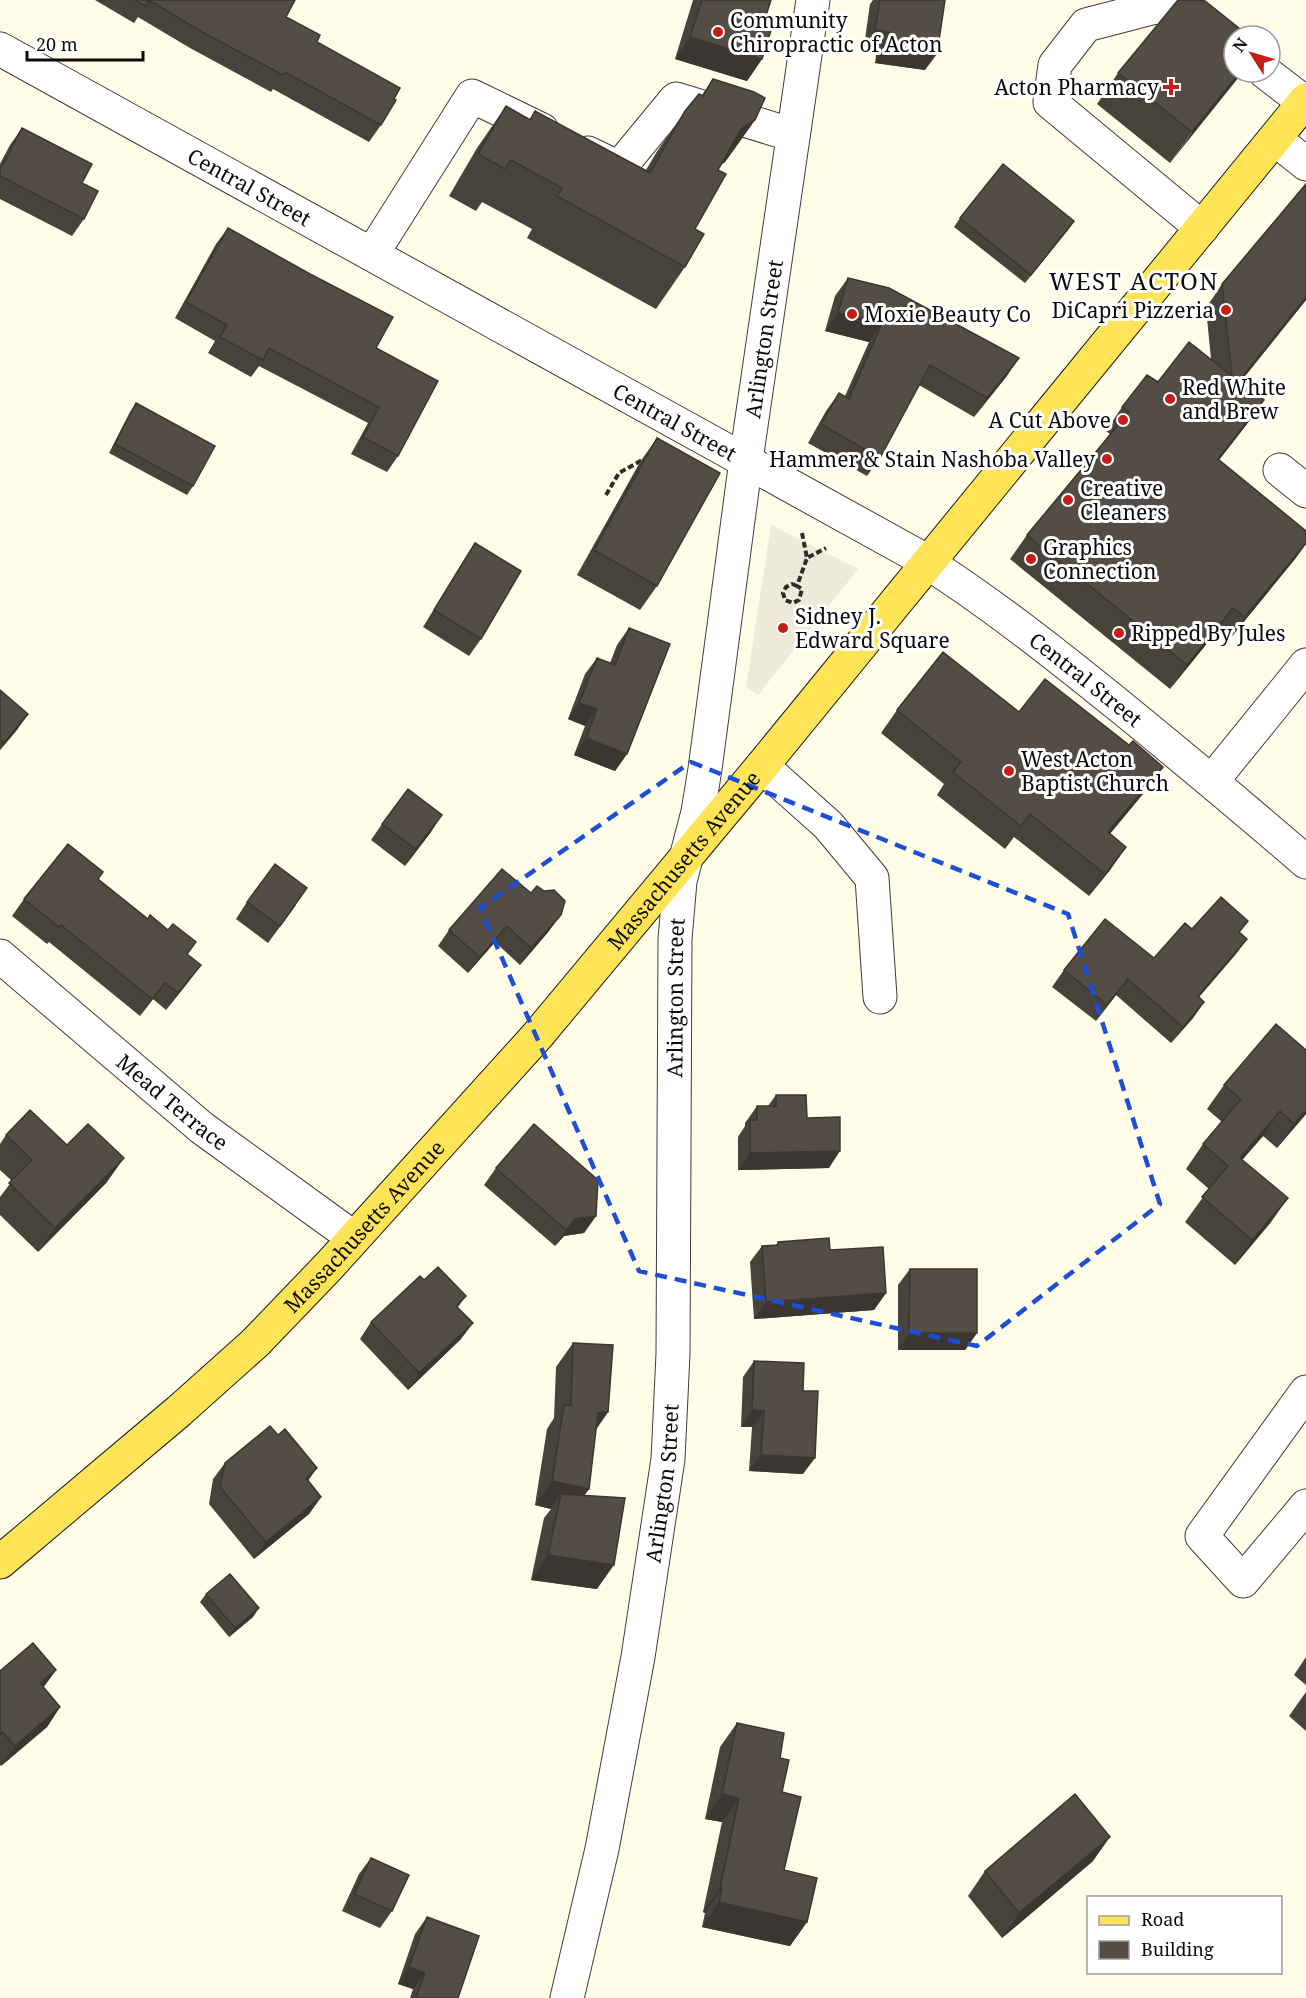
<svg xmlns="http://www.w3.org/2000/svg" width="1306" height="1998" viewBox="0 0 1306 1998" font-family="'Noto Serif',serif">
  <rect width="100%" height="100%" fill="#fffce8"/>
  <path fill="#eeead8" d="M771,525L858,569L758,695L746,687Z"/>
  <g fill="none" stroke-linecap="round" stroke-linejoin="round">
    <g stroke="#3e3e3e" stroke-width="35">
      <g id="minor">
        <path id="s1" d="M0,49L914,554C989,601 1059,657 1127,712C1187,761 1247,811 1306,862"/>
        <path d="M1265,72L1304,102"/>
        <path d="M1275,139L1306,164"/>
        <path d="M588,153L619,168L676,99L793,135"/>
        <path d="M1202,228L1050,102L1055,65L1086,25L1155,7L1191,15L1234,48"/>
        <path d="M372,254L472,96L542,130"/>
        <path d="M1280,470L1306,491"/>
        <path d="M762,766L828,825L872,878L880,997"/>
        <path d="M1212,781L1306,665"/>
        <path id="s2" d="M0,956L202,1128L354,1238"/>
        <path d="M1306,1392L1202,1536L1243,1581L1306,1506"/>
        <path id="s3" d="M567,1998L602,1849L638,1657L668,1459L673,1354L675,939L680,881L698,812L705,769L746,460L813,0"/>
      </g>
    </g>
    <g stroke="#1c1c1c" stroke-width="35">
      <g id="major">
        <path id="s4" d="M0,1562L179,1411L255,1343L329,1266L537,1036L762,766L1306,100"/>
      </g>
    </g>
    <path stroke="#2d2d2d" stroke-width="4" stroke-dasharray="6 3" stroke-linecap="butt" d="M606,495L619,473L644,459
      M802,533L807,558L826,548
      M797,586L792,584L786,587L783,593L785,600L793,603L799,600L802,589L797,586L807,558"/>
    <use href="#minor" stroke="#fff" stroke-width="33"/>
    <use href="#major" stroke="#ffe458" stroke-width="33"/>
  </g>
  <path fill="#48423c" d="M95,0H295L286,17L317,42L381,125L369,142L273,89L271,92L190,48L138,17L134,23Z
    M693,0H771L764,22L762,59L747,81L675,59Z
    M873,0H945L925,70L875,63L877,48L864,46L870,4Z
    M1234,72L1170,163L1097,104L1118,73Z
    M713,79L755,120L725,162L721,165L718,170L695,229L685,267L656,309L527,238L532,229L482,202L476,211L449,196L477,148L506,106L530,119L535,111L646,170L656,153L685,111L702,95Z
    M22,128L82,183L84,219L72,236L0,199V164L10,145Z
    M1306,184V300L1240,382L1247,424L1219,460L1306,531V544L1295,559L1228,641L1217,631L1170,689L1010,559L1027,535L1110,434L1106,431L1122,407L1158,382L1211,359L1206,308L1222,284Z
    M960,218L1074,221L1025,283L954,227Z
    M228,228L376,348L398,456L387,472L351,454L368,423L259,366L251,377L208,353L215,341L175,318L216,244Z
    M848,278L1019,358L1006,377L974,417L919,385L880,458L867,476L808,443L826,411L839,393L845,396L869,342L825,331L835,296Z
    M136,403L193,486L187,495L109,453L130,412Z
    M657,438V586L640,610L577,575L640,462Z
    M475,543L481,639L469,656L423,627L464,560Z
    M629,628L627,754L615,771L574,755L585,726L568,719L585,674L597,658L610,663L617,645Z
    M0,690L28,714L16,731L0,750Z
    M897,710L1019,712L1129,745L1163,767L1147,789L1110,834L1126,847L1110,870L1089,896L1014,837L1005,849L937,795L944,784L881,733Z
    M382,824L431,832L405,866L371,840Z
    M502,869L549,931L520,965L495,942L468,973L438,946L449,930Z
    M98,879L188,954L189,981L166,1010L153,999L140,1016L49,942L47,944L12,916L24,899Z
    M247,902L296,905L268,943L236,919Z
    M1192,929L1240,933L1247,939L1235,955L1199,997L1204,1002L1193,1018L1171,1043L1116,995L1096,1021L1052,987L1064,970L1154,958Z
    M1306,1050V1114L1277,1148L1263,1136L1242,1160L1271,1222L1235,1265L1185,1222L1209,1189L1186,1169L1203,1144L1222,1122L1207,1109L1224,1085Z
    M776,1095L807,1118L829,1168L738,1170V1137L745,1126V1123L757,1106H768Z
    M6,1135L67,1145L107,1182L38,1252L0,1215V1197L12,1181L0,1170V1144Z
    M496,1168L596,1216L584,1233L564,1236L555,1246L484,1185Z
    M778,1242L830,1250L886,1293L874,1310L754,1319L750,1262L762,1246L776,1245Z
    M910,1269L977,1333L965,1350H898V1285Z
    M424,1280L466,1296L458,1307L461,1339L408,1390L360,1339L371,1322Z
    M573,1343L608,1412L596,1429L589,1489L584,1495L597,1589L531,1580L544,1518L551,1509L535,1505L547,1429L554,1418L556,1367Z
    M754,1361L803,1391V1474L749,1471L752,1427H741L743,1377Z
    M278,1435L308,1481L321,1497L309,1514L254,1559L209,1504L213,1479L225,1463Z
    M206,1594L253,1617L229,1637L200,1602Z
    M1306,1657V1685L1294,1675Z
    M56,1670L43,1688L60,1707L47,1727L1,1766L0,1765V1671Z
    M1306,1692V1731L1289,1716Z
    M737,1723L780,1758L782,1792L784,1870L807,1922L790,1946L702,1927L705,1913L703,1912L722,1822L705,1819L720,1747Z
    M371,1858L392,1911L380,1928L342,1911L359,1874Z
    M1093,1861L1002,1938L968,1896L985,1871Z
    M427,1917L458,1998H410L413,1989L398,1984L415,1934Z"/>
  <path fill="#3b3631" d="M875,30L889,32L877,48L864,46Z
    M690,37L762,59L747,81L675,59Z
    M886,46L937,54L925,70L875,63Z
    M1240,72H1243L1170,163L1192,132Z
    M755,120L725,162L712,171L741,129Z
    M1074,221L1068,230L1025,283L1031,275Z
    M1306,297V300L1222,405L1239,381Z
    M838,313L882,323L869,342L825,331Z
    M1019,358L1006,377L974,417L987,398Z
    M1264,400L1247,424L1201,483L1218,459Z
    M1306,543L1295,559L1228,641L1245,617Z
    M1233,608L1217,631L1170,689L1187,665Z
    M579,703L597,709L585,726L568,719Z
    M28,714L16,731L0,750V749L4,743Z
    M586,738L627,754L615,771L574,755Z
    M1163,767L1147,789L1092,855L1108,832Z
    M442,815L431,832L405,866L416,849Z
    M1126,847L1110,870L1089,896L1105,874Z
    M561,915L549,931L520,965L531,948Z
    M507,926L495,942L468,973L480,957Z
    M1247,939L1235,955L1186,1012L1198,996Z
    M201,965L189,981L166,1010L178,993Z
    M1128,979L1116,995L1096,1021L1107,1005Z
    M165,983L153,999L140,1016L152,999Z
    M1204,1002L1193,1018L1171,1043L1183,1027Z
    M1306,1110V1114L1277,1148L1294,1124Z
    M1280,1111L1263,1136L1223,1182L1240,1158Z
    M840,1151L829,1168L738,1170L750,1153Z
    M124,1158L107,1182L38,1252L55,1228Z
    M1288,1198L1271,1222L1235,1265L1252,1240Z
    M596,1216L584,1233L564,1236L555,1246L566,1230L575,1219Z
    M886,1293L874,1310L754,1319L766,1302Z
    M473,1323L461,1339L408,1390L419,1373Z
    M909,1333H977L965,1350H898Z
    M752,1410L764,1411L752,1427H741Z
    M608,1412L591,1437L598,1413Z
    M761,1455L815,1458L803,1474L749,1471Z
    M317,1468L305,1485L306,1478Z
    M552,1481L589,1489L572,1513L561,1494L551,1509L535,1505Z
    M321,1497L309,1514L254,1559L266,1542Z
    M548,1555L614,1565L597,1589L531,1580Z
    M259,1608L253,1617L229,1637L235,1628Z
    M56,1670L42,1689L40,1683Z
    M60,1707L47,1727L1,1766L15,1746Z
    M722,1794L739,1798L722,1822L705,1819Z
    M1110,1837L1093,1861L1002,1938L1019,1913Z
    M720,1888H722L705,1913L703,1912Z
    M719,1902L807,1922L790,1946L702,1927Z
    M409,1967L425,1973L413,1989L398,1984Z"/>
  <path fill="#544d46" stroke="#3b3631" stroke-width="1.5" d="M135,0H295L286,17L320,35L317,42L400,88L394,99L396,100L381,125L285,72L283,75L202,32L149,0L145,6Z
    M702,0H771L764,22L773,24L762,59L690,37Z
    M880,0H945L937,54L886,46L889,32L875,30Z
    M1178,0H1198L1205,1L1244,32L1256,36H1234V72H1240L1192,132L1118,73Z
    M713,79L754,92L765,98L755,120L741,129L718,170L726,174L695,229L704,234L685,267L557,196L562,188L511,160L505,169L478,154L506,106L530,120L535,111L650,173L685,111L699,94L703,96Z
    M22,128L92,164L82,183L98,191L84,219L0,176V170Z
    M1003,164L1074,221L1031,275L960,218Z
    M1306,184V297L1239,381L1264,400L1218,459L1306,531V543L1245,617L1233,608L1187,665L1027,535L1129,412L1122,407L1147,375L1158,382L1189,342L1232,376L1222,284Z
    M228,228L310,274L393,317L376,348L438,381L398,456L363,437L379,407L269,348L263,360L220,337L227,325L186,302Z
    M848,278L889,288L1019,358L987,398L930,365L880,458L821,424L839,393L849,399L882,323L838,313Z
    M136,403L215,446L193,486L115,444Z
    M657,438L720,473L657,586L594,550Z
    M475,543L521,571L481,639L434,610Z
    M629,628L670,644L627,754L586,738L597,709L579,703L597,658L615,665Z
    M943,652L1019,712L1045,679L1129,745L1133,741L1163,767L1108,832L1126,847L1105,874L1030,814L1021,826L953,772L961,762L897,710Z
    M0,690L28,714L4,743L0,739Z
    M408,789L442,815L416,849L382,824Z
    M68,844L103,872L98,879L148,919L150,915L168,930L173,924L196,942L187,954L201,965L178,993L165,983L152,999L61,925L59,927L24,899Z
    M275,864L307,888L280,926L247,902Z
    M502,869L531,893L537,886L544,891L554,890L565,901L561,915L531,948L507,926L480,957L449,930Z
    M1221,897L1248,921L1239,932L1247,939L1198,996L1204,1002L1183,1027L1128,979L1107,1005L1064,970L1105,919L1154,958L1185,923L1192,929Z
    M1276,1024L1306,1050V1110L1294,1124L1280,1111L1240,1158L1288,1198L1252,1240L1202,1197L1228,1166L1203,1144L1241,1099L1224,1085Z
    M776,1095H806L807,1118L840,1117V1151L750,1153V1120H757V1106H776Z
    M30,1110L67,1145L88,1124L124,1158L55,1228L9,1183L32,1160L6,1135Z
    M534,1124L598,1180L596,1216L575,1219L566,1230L496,1168Z
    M829,1238L830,1250L883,1247L886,1293L766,1302L762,1246L778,1245V1242Z
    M438,1267L466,1296L456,1306L473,1323L419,1373L371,1322L420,1276L424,1280Z
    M910,1269H977V1333H909Z
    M573,1343L613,1345L608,1412L598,1413L589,1489L552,1481L564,1405H571Z
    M754,1361L804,1363L803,1391H818L815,1458L761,1455L764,1411L752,1410Z
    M270,1426L278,1435L285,1429L317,1468L306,1478L321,1497L266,1542L220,1487L225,1463Z
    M561,1494L625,1498L614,1565L548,1555Z
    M230,1574L259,1608L235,1628L206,1594Z
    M33,1643L56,1670L40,1683L60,1707L15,1746L3,1732L0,1735V1671Z
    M737,1723L784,1733L780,1758L789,1760L782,1792L801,1797L784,1870L817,1878L807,1922L719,1902L722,1888H720L739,1798L722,1794Z
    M1075,1794L1110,1837L1019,1913L985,1871Z
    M371,1858L409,1875L392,1911L354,1894Z
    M427,1917L479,1936L458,1998H419L416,1997L425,1973L409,1967Z"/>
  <path fill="none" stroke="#1d4ed8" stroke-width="4.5" stroke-dasharray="12 8" stroke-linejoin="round" d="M691,762L1068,914L1160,1204L977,1346L639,1271L480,908Z"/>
  <g fill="#c51d18" stroke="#fff" stroke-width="2">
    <circle cx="718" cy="32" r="6"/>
    <path d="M1168 78h6v6h6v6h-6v6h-6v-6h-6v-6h6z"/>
    <circle cx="1226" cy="310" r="6"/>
    <circle cx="852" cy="314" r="6"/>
    <circle cx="1170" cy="399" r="6"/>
    <circle cx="1123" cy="420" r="6"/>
    <circle cx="1107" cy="459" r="6"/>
    <circle cx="1068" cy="500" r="6"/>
    <circle cx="1031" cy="559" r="6"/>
    <circle cx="783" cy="628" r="6"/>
    <circle cx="1119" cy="633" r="6"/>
    <circle cx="1009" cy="771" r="6"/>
  </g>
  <g text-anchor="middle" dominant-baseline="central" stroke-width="6" stroke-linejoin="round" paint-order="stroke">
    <g font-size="21" fill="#0b0b0b" stroke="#fff" text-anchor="start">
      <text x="730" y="20">Community<tspan x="730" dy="24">Chiropractic of Acton</tspan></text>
      <text x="1159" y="87" text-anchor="end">Acton Pharmacy</text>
      <text x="1214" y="310" text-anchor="end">DiCapri Pizzeria</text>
      <text x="864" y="314">Moxie Beauty Co</text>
      <text x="1182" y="387">Red White<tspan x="1182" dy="24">and Brew</tspan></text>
      <text x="1111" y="420" text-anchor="end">A Cut Above</text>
      <text x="1095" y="459" text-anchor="end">Hammer &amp; Stain Nashoba Valley</text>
      <text x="1080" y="488">Creative<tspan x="1080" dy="24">Cleaners</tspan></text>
      <text x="1043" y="547">Graphics<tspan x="1043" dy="24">Connection</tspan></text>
      <text x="795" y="616">Sidney J.<tspan x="795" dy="24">Edward Square</tspan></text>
      <text x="1131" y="633">Ripped By Jules</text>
      <text x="1021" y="759">West Acton<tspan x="1021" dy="24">Baptist Church</tspan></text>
    </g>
    <g font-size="21" fill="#0b0b0b" stroke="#fff">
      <text stroke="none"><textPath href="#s1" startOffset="285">Central Street</textPath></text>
      <text stroke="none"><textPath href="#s3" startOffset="1676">Arlington Street</textPath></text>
      <text stroke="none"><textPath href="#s1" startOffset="771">Central Street</textPath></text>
      <text stroke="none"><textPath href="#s1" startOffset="1257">Central Street</textPath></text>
      <text stroke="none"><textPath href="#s4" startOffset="982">Massachusetts Avenue</textPath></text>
      <text stroke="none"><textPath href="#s3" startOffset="1010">Arlington Street</textPath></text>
      <text stroke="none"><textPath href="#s2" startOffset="226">Mead Terrace</textPath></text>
      <text stroke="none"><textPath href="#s4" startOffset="496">Massachusetts Avenue</textPath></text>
      <text stroke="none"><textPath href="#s3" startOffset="524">Arlington Street</textPath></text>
    </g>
    <g font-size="24" letter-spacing="1.5" fill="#0b0b0b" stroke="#fff">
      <text x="1134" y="280">WEST ACTON</text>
    </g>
  </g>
  <rect x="1087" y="1896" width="195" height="78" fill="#ffffff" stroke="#9d9d9d" stroke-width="1.5"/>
  <rect x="1099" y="1916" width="30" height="9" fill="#ffe458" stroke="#9d9d9d" stroke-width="1.5"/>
  <text x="1141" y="1926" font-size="18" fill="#0b0b0b">Road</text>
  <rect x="1099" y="1941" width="30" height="18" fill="#544d46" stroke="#9d9d9d" stroke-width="1.5"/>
  <text x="1141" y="1956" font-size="18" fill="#0b0b0b">Building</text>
  <g transform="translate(1252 54) rotate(307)"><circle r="28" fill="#ffffff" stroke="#9d9d9d" stroke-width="1.5"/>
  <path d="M0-4.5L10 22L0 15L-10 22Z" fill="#c51d18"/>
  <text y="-9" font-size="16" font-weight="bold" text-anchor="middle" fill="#0b0b0b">N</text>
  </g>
  <path d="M27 51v9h116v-9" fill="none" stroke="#0b0b0b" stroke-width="3"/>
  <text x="36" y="51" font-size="18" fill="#0b0b0b" stroke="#ffffff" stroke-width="4.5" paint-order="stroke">20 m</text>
</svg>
